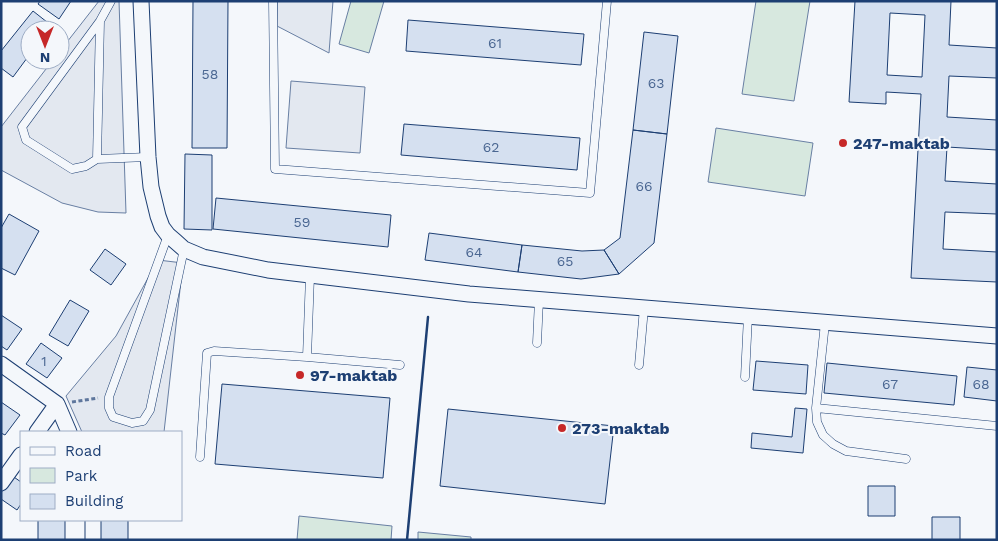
<svg xmlns="http://www.w3.org/2000/svg" width="998" height="541" viewBox="0 0 998 541" font-family="'Work Sans',sans-serif">
  <rect width="100%" height="100%" fill="#f4f7fb"/>
  <path fill="#d7e8df" stroke="#687fa3" d="M351,1H384L369,53L339,44Z
    M756,1H810L794,101L742,94Z
    M716,128L813,143L805,196L708,182Z
    M299,516L392,526L391,540H297Z
    M418,532L471,537V540H418Z"/>
  <path fill="#e3e8f0" stroke="#687fa3" d="M99,1H119L126,213L98,212L62,203L1,170V127L53,60H60V51Z
    M277,1H333L329,53L277,26Z
    M291,81L365,87L360,153L286,148Z
    M158,260L183,263L164,432H82L66,396L116,336Z"/>
  <path fill="#d5e0f0" stroke="#1d3f73" fill-rule="evenodd" d="M40,1H71L59,19L38,4Z
    M193,1H228L227,148H192Z
    M855,1H951L949,45L997,48V78L949,76L947,117L997,120V150L947,147L945,181L997,184V214L945,212L943,249L997,252V282L911,278L921,94L886,92V104L849,102ZM890,13L925,15L922,77L887,75Z
    M33,11L52,26L49,30H30V54L13,77L1,68V51Z
    M408,20L584,34L581,65L406,51Z
    M644,32L678,36L667,134L633,130Z
    M404,124L580,138L577,170L401,155Z
    M633,130L667,134L654,243L619,274L604,250L620,238Z
    M185,154L212,155V230L184,229Z
    M216,198L391,215L388,247L213,229Z
    M9,214L39,231L15,275L1,268V228Z
    M429,233L522,245L518,272L425,260Z
    M522,245L582,251L604,250L619,274L581,279L518,272Z
    M105,249L126,264L111,285L90,270Z
    M70,300L89,311L68,346L49,335Z
    M1,315L22,329L7,350L1,346Z
    M41,343L62,358L47,378L26,364Z
    M756,361L808,365L806,394L753,390Z
    M827,363L957,376L954,405L824,393Z
    M967,367L997,370V401L964,397Z
    M222,384L390,398L383,478L215,464Z
    M1,402L20,415L5,435L1,433Z
    M795,408L807,409L803,453L751,448L752,433L792,437Z
    M448,409L614,426L605,504L440,486Z
    M11,475L21,482V504L17,510L1,499V488Z
    M868,486H895V516H868Z
    M932,517H960V540H932Z
    M38,520H65V540H38Z
    M98,520H128V540H98Z"/>
  <g fill="none" stroke-linecap="round" stroke-linejoin="round">
    <g stroke="#1d3f73" stroke-width="9">
      <path id="service" d="M111,1L100,21L97,159L148,157
        M273,1L275,169L590,193L607,1
        M97,159L86,166L72,169L26,140L22,127L100,21
        M168,235L109,397V408L113,417L132,423L143,421L150,410L184,249
        M825,323L816,408L817,422L823,435L833,444L846,451L906,459
        M537,343L539,300
        M307,357L310,276
        M639,365L644,308
        M745,377L748,316
        M816,408L997,426
        M200,457L207,353L214,351L307,357L400,365"/>
    </g>
    <g stroke="#1d3f73" stroke-width="17">
      <path id="minor" d="M141,1L148,157L151,187L158,216L162,227L168,235L175,241L184,249L203,257L268,270L469,294L997,336
        M1,364L57,404
        M57,404L69,432
        M37,432L57,404
        M1,483L21,455
        M93,540V520"/>
    </g>
    <path stroke="#5e769c" stroke-width="3" stroke-dasharray="4 2.5" stroke-linecap="butt" d="M72,402L98,398"/>
    <use href="#service" stroke="#f4f7fb" stroke-width="8"/>
    <use href="#minor" stroke="#f4f7fb" stroke-width="15"/>
    <path stroke="#1d3f73" stroke-width="2.5" d="M407,540L428,317"/>
  </g>
  <g fill="#c62828" stroke="#f4f7fb" stroke-width="2">
    <circle cx="843" cy="143" r="5"/>
    <circle cx="300" cy="375" r="5"/>
    <circle cx="562" cy="428" r="5"/>
  </g>
  <g text-anchor="middle" dominant-baseline="central" stroke-width="4" stroke-linejoin="round" paint-order="stroke">
    <g font-size="14" fill="#4b6792">
      <text x="495" y="43">61</text>
      <text x="210" y="74">58</text>
      <text x="656" y="83">63</text>
      <text x="491" y="147">62</text>
      <text x="644" y="186">66</text>
      <text x="302" y="222">59</text>
      <text x="474" y="252">64</text>
      <text x="565" y="261">65</text>
      <text x="44" y="361">1</text>
      <text x="890" y="384">67</text>
      <text x="981" y="384">68</text>
    </g>
    <g font-size="16" font-weight="bold" fill="#1d3f73" stroke="#f4f7fb" text-anchor="start">
      <text x="853" y="143">247-maktab</text>
      <text x="310" y="375">97-maktab</text>
      <text x="572" y="428">273-maktab</text>
    </g>
  </g>
  <rect width="998" height="541" fill="none" stroke="#1d3f73" stroke-width="5"/>
  <rect x="20" y="431" width="162" height="90" fill="#f4f7fb" stroke="#9eadc5"/>
  <rect x="30" y="447" width="25" height="8" fill="#f4f7fb" stroke="#9eadc5"/>
  <text x="65" y="456" font-size="15" fill="#1d3f73">Road</text>
  <rect x="30" y="468" width="25" height="15" fill="#d7e8df" stroke="#9eadc5"/>
  <text x="65" y="481" font-size="15" fill="#1d3f73">Park</text>
  <rect x="30" y="494" width="25" height="15" fill="#d5e0f0" stroke="#9eadc5"/>
  <text x="65" y="506" font-size="15" fill="#1d3f73">Building</text>
  <g transform="translate(45 45) rotate(180)"><circle r="24" fill="#f4f7fb" stroke="#9eadc5"/>
  <path d="M0-4L9 19L0 12L-9 19Z" fill="#c62828"/>
  <text y="-8" font-size="14" font-weight="bold" text-anchor="middle" fill="#1d3f73">N</text>
  </g>
</svg>
